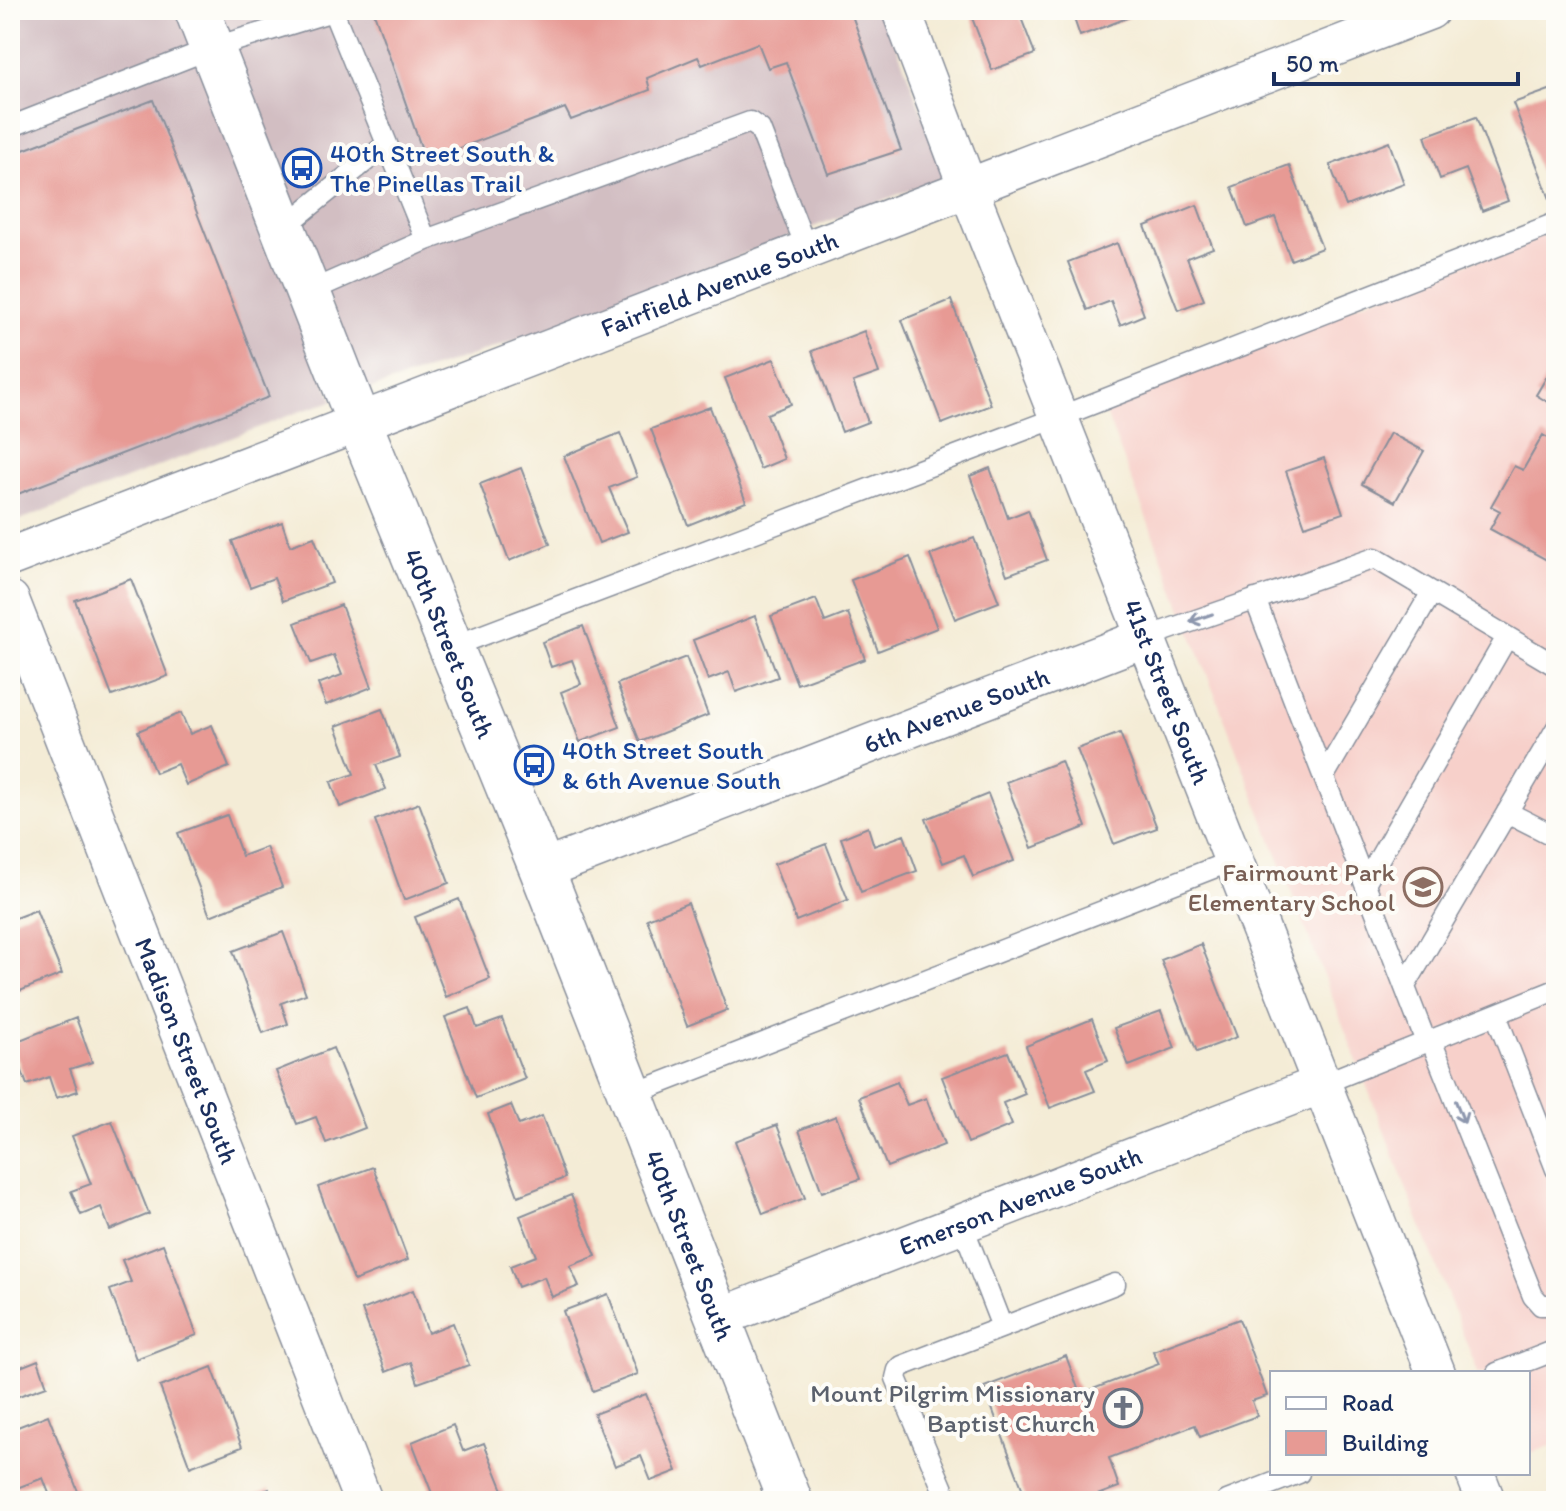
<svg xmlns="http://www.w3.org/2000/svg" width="1566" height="1511" viewBox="0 0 1566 1511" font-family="Itim,sans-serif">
  <rect width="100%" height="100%" fill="#fdfcf7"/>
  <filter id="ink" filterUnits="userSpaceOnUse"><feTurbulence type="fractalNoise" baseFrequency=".0125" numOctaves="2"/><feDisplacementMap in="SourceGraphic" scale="16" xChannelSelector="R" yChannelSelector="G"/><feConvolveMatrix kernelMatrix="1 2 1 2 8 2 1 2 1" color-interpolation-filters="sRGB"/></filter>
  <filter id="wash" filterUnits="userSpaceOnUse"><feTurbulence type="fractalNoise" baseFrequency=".006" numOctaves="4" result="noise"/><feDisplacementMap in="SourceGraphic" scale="32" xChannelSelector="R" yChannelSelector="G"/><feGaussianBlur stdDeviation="1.8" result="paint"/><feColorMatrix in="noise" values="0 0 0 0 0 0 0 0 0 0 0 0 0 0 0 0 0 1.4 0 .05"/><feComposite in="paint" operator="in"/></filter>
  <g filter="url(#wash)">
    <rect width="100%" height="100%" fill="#f4ecd6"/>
    <path fill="#f7d0ca" d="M1556,230V1444L1534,1452L1528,1451V1373H1478L1101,401Z"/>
    <path fill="#d2bec2" d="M10,10H179L333,401L298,412L10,524Z
      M215,10H883L946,176L535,334L365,391Z"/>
    <g id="blocks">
      <path fill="#e79a94" d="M373,10H850L901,150L828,174L786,62L768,68L758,43L702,65L698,57L647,78L650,90L571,120L565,108L426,161Z
        M969,10H1018L1035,54L992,70Z
        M1071,10H1127L1130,17L1080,36Z
        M1555,88L1556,197L1550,199L1513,103Z
        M153,100L269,397L10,497V155Z
        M1476,117L1508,201L1482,211L1466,169L1440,179L1425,136Z
        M1389,142L1404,184L1346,206L1330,165Z
        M1289,165L1322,248L1291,260L1275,217L1247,227L1232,187Z
        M1197,205L1213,248L1187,258L1204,300L1178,310L1145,226Z
        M1117,243L1144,315L1120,325L1111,301L1087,310L1068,262Z
        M951,300L991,405L942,424L902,320Z
        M864,331L879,373L853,382L868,422L842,432L812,351Z
        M774,359L791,404L767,414L784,459L760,469L725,378Z
        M1556,361V407L1536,395Z
        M710,407L746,502L688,525L651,429Z
        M620,433L637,477L609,488L628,532L599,543L564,456Z
        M1390,433L1424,451L1395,502L1362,484Z
        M1543,435L1556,443V565L1490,529L1500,511L1491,506L1514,466L1523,470Z
        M1324,458L1343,513L1305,526L1286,471Z
        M521,468L550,544L509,561L480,484Z
        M990,468L1008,518L1028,510L1047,560L1007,575L970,476Z
        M282,522L290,546L314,537L332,583L283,601L274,578L250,587L232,541Z
        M974,538L999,602L955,619L930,555Z
        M910,557L937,628L878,651L851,580Z
        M131,579L168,676L112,696L75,600Z
        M816,599L825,622L848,613L865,659L797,684L771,616Z
        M341,605L372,687L326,705L318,684L342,675L334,655L311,663L295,623Z
        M755,616L778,677L736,692L729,672L708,680L693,640Z
        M583,626L620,727L580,742L561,692L581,684L572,660L551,667L542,642Z
        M686,657L708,715L640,742L617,684Z
        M382,709L400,757L376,765L386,789L340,807L331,782L354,774L336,726Z
        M181,713L190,734L212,725L229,767L186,785L177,764L155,773L138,731Z
        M1120,733L1157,828L1114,844L1077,749Z
        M1061,761L1086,827L1032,848L1006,782Z
        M988,794L1014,861L973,877L964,855L943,863L926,819Z
        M419,803L449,883L404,900L375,820Z
        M227,815L242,856L266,847L282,887L210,916L178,833Z
        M868,827L874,846L904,835L917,871L861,892L841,838Z
        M826,844L848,900L796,921L774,864Z
        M459,899L490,979L446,997L415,917Z
        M688,903L727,1010L687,1026L647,919Z
        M36,910L62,974L20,991L10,965V920Z
        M283,932L306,994L281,1003L288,1024L263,1033L233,951Z
        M1201,944L1237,1037L1197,1052L1161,960Z
        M470,1008L477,1028L502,1019L525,1079L476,1098L445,1017Z
        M1161,1011L1175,1048L1129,1066L1114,1028Z
        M76,1018L92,1062L70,1069L78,1091L56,1098L49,1077L27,1085L12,1043Z
        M1092,1019L1108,1061L1086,1070L1095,1091L1050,1108L1026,1046Z
        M333,1048L365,1128L326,1143L316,1117L297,1124L276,1071Z
        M1008,1052L1025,1094L1003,1103L1012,1125L968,1143L942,1077Z
        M897,1082L907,1105L926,1098L944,1145L887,1167L859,1097Z
        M511,1105L519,1125L542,1116L565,1178L518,1196L488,1114Z
        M836,1116L860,1179L822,1192L799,1130Z
        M112,1121L149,1214L110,1230L101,1207L81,1215L71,1191L91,1184L72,1136Z
        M777,1125L805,1198L763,1214L735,1141Z
        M373,1167L408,1260L354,1281L318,1187Z
        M571,1195L596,1256L570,1266L579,1286L552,1297L544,1277L518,1287L510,1266L536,1256L520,1216Z
        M163,1244L197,1335L136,1359L110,1290L131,1282L122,1260Z
        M413,1290L428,1333L453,1323L469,1365L418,1383L411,1362L386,1372L362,1310Z
        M608,1294L638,1374L593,1391L563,1311Z
        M1239,1319L1267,1396L1252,1401L1257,1416L1200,1437L1195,1425L1109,1458L1119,1487L1092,1497L1093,1501H1027L984,1387L1066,1356L1080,1394L1159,1364L1153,1351Z
        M10,1347L18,1368L38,1360L47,1386L10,1399Z
        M212,1367L242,1447L190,1467L160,1387Z
        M646,1394L677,1471L651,1481L641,1456L615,1466L594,1414Z
        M48,1415L79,1494L63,1501H52L43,1478L17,1488L10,1470V1430Z
        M453,1425L463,1451L484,1443L505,1495L491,1501H435L412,1442Z
        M269,1489L273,1501H238Z"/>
    </g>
  </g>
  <g filter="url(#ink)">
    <use href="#blocks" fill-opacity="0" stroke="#888e9a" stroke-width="2"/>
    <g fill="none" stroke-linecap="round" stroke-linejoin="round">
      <g stroke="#888e9a" stroke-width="23">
        <path id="service" d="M10,127L212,48L333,11L426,240L308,292
          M283,228L387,144
          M426,240L750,122L760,129L807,250
          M1255,599L1426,1042
          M1147,637L1375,558L1556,666
          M451,647L1059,417L1556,223
          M1324,776L1432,592
          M1507,812L1556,837
          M1365,883L1507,637
          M1405,986L1556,729
          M1496,1015L1556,1169
          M1431,1040L1533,1296L1541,1305H1556
          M1322,1084L1556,990
          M630,1095L1234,860
          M962,1224L1002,1327
          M1497,1373L1556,1350
          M948,1501L896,1378L898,1370L902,1366L1115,1284
          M1227,1501L1299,1473"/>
      </g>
      <g stroke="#888e9a" stroke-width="41">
        <g id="minor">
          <path id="s1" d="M901,10L968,188L1436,1373"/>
          <path id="s2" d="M10,557L1430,10"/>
          <path id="s3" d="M10,600L363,1501"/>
          <path id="s4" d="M542,870L1147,637"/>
          <path id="s5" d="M718,1318L1322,1084"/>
          <path d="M1475,1473L1486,1501"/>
        </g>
      </g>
      <g stroke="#888e9a" stroke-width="47">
        <g id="tertiary">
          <path id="s6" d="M197,10L359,422L542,870L790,1501"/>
        </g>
      </g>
      <use href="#service" stroke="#fff" stroke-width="20"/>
      <use href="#minor" stroke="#fff" stroke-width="38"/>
      <use href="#tertiary" stroke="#fff" stroke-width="44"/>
    </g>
    <defs><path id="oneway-shaft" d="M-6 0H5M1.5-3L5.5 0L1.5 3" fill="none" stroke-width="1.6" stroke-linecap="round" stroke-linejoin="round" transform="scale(2)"/></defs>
    <g stroke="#8d97ae">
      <use href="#oneway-shaft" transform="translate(1201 618) rotate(161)"/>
      <use href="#oneway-shaft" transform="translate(1460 1112) rotate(68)"/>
    </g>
  </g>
  <defs>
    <g id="bus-ring" transform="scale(2)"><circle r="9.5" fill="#fdfcf7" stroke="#1a4fb4" stroke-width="1.5"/><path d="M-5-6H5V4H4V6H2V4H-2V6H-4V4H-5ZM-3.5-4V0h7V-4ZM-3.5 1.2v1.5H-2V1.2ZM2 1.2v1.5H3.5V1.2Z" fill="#1a4fb4"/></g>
    <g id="school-ring" transform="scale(2)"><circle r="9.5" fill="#fdfcf7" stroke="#8d6e63" stroke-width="1.5"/><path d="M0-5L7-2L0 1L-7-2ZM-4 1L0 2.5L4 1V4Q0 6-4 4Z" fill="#8d6e63"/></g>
    <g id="church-ring" transform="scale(2)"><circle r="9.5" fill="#fdfcf7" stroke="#6b7280" stroke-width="1.5"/><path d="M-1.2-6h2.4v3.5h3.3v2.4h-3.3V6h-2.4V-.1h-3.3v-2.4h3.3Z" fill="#6b7280"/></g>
  </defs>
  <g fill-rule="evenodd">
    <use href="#bus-ring" x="302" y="168"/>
    <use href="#bus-ring" x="534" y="765"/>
    <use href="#school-ring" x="1423" y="887"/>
    <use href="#church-ring" x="1123" y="1408"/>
  </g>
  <g text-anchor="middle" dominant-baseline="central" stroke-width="8" stroke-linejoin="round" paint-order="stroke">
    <g font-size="26" fill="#164399" stroke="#fdfcf7" text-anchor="start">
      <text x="330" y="153">40th Street South &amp;<tspan x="330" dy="30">The Pinellas Trail</tspan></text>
      <text x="562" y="750">40th Street South<tspan x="562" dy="30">&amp; 6th Avenue South</tspan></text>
    </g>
    <g font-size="26" fill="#1b2f5e" stroke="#fdfcf7">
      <text stroke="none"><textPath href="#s2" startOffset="760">Fairfield Avenue South</textPath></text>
      <text stroke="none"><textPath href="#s6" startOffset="682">40th Street South</textPath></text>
      <text stroke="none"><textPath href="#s1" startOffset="732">41st Street South</textPath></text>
      <text stroke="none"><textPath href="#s4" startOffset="444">6th Avenue South</textPath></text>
      <text stroke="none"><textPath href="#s3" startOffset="484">Madison Street South</textPath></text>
      <text stroke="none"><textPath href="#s5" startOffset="324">Emerson Avenue South</textPath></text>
      <text stroke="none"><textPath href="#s6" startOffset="1330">40th Street South</textPath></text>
    </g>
    <g font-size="26" fill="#785e54" stroke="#fdfcf7" text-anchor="end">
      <text x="1395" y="872">Fairmount Park<tspan x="1395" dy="30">Elementary School</tspan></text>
    </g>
    <g font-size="26" fill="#5b616d" stroke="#fdfcf7" text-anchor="end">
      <text x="1095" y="1393">Mount Pilgrim Missionary<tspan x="1095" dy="30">Baptist Church</tspan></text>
    </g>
  </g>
  <rect width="1566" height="1511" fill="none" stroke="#fdfcf7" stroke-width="40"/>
  <rect x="1270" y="1371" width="260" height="104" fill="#fdfcf7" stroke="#a3aaba" stroke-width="2"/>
  <rect x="1286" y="1397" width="40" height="12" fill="#ffffff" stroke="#a3aaba" stroke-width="2"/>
  <text x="1342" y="1411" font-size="24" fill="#1b2f5e">Road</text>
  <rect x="1286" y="1431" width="40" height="24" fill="#e79a94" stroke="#a3aaba" stroke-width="2"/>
  <text x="1342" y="1451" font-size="24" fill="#1b2f5e">Building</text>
  <path d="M1274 72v12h244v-12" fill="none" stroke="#1b2f5e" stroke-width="4"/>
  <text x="1286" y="72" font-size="24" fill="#1b2f5e" stroke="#fdfcf7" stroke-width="6" paint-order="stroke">50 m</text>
</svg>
